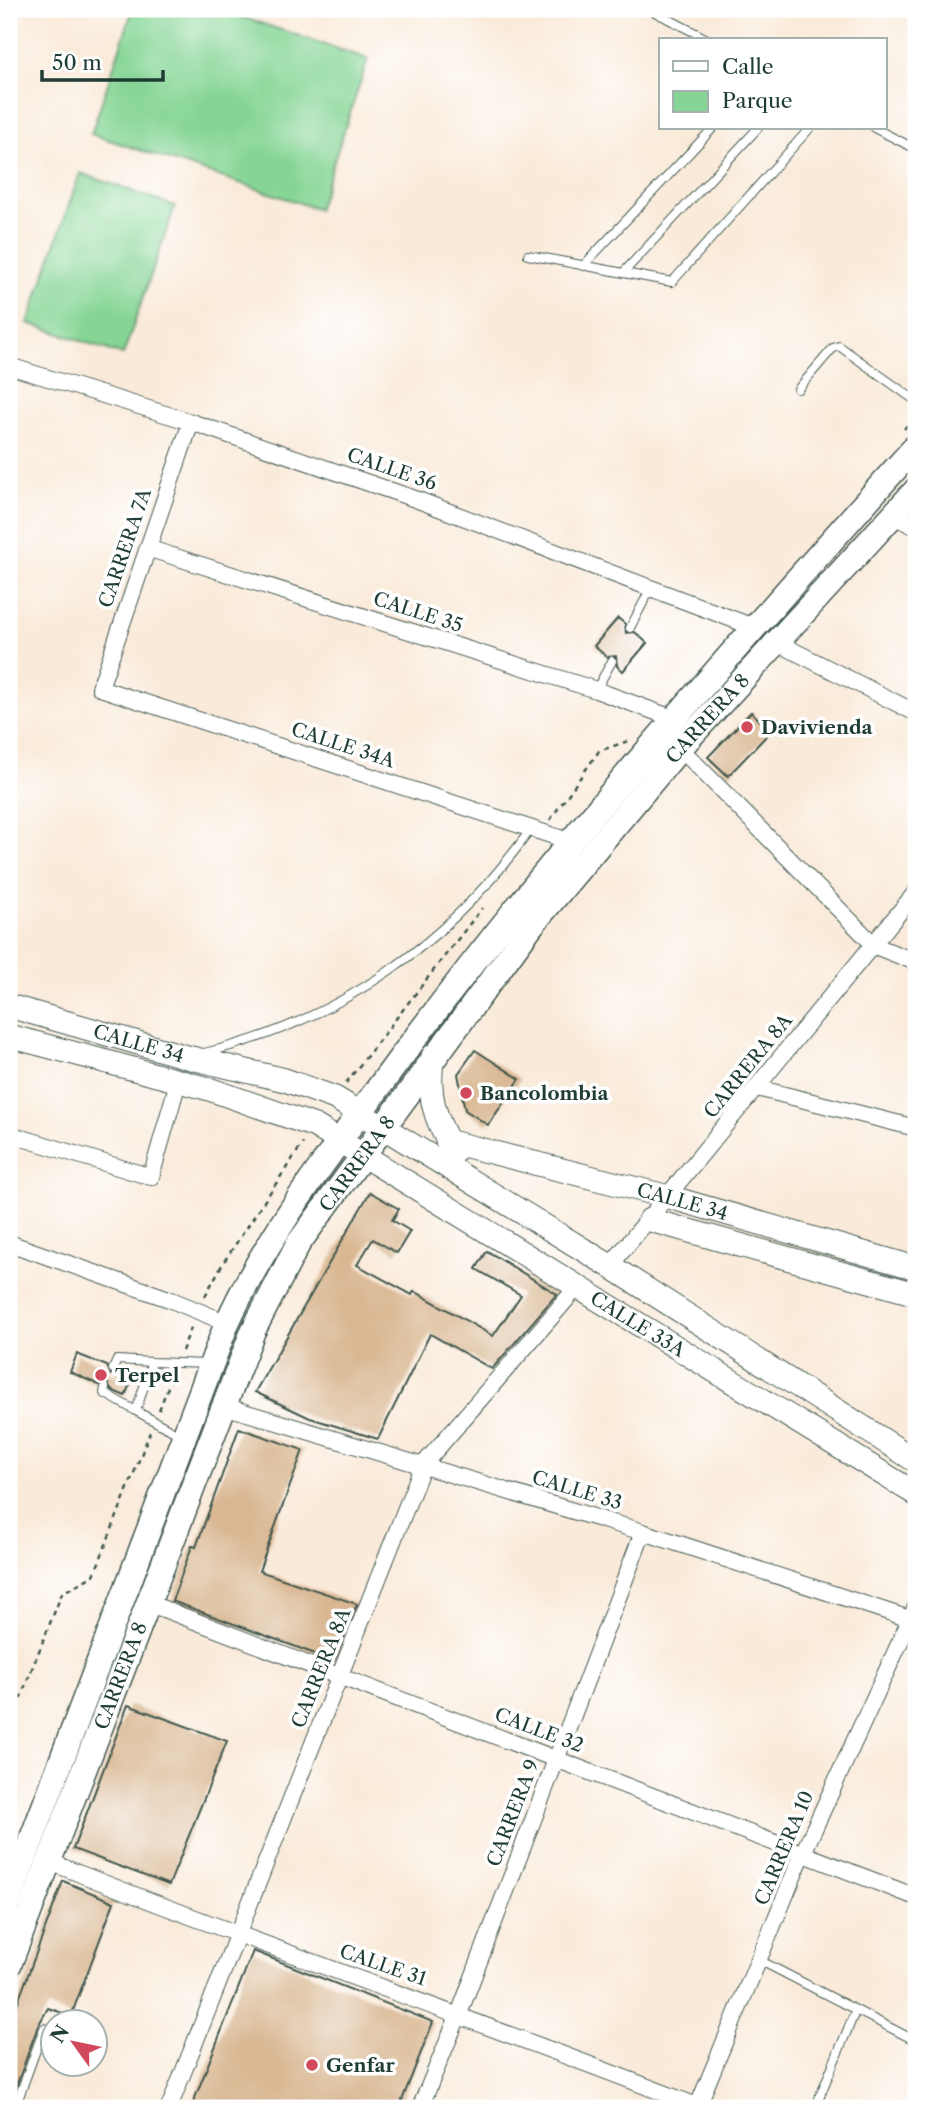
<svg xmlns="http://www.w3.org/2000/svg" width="925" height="2117" viewBox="0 0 925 2117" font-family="'Libre Caslon Text',serif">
  <rect width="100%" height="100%" fill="#fff"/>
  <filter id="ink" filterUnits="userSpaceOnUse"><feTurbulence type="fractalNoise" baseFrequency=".0143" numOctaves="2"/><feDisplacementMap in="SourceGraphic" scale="14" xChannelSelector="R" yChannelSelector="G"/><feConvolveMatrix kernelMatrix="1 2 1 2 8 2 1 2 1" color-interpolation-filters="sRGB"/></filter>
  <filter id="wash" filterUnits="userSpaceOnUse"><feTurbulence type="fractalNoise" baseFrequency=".00686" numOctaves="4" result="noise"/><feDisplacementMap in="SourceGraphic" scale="28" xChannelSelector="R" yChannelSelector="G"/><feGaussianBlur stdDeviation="1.57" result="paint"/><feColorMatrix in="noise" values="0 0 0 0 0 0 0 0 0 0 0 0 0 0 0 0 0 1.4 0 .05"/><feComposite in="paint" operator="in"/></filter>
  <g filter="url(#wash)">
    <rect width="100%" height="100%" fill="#f9ead9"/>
    <path fill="#86d595" stroke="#528964" stroke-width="2" d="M133,9H218L368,59L318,209L91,134Z
      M80,173L175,206L123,355L28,323Z"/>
    <g id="blocks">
      <path fill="#d9b792" d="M618,618L625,624L626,633L635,632L647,643L623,671L617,666L616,656L607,657L594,646Z
        M751,712L771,731L728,776L708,757Z
        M475,1050L520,1079L488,1125L465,1110L458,1074Z
        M370,1192L399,1209L392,1220L410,1231L397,1253L373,1239L357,1265L412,1295L414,1291L493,1336L521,1295L476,1269L487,1251L557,1294L492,1369L430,1334L378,1439L310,1418L255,1392Z
        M77,1354L107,1366L111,1375L119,1372L133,1377L125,1396L111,1390L107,1382L99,1385L70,1372Z
        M239,1428L303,1450L259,1571L357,1604L334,1661L172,1601L192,1546L196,1547Z
        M128,1705L227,1741L169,1885L73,1849Z
        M63,1881L114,1902L71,2016L48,2008L38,2026L9,2106V2026Z
        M253,1951L433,2022L399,2108H191Z"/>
    </g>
  </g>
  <g filter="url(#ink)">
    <use href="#blocks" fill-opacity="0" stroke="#40574d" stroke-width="2"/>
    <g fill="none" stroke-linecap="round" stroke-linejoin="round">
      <g stroke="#40574d" stroke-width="10">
        <path id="lane" d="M649,9L709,40
          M874,128L916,149
          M528,255L672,282L810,128
          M583,266L713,128
          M623,273L758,128
          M798,389L833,348L839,346L916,401
          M630,628L651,588
          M596,690L612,661
          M204,1053C340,1021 450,942 531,829
          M113,1369L117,1360L152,1362
          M105,1388L104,1393L136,1411
          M182,1436L136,1411L152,1362L207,1364
          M759,1960L916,2041
          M819,2098L855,2012
          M15,2108L44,2028"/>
      </g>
      <g stroke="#40574d" stroke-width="18">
        <path id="street" d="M9,366L191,422L418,500L756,628
          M191,422L100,688L572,842
          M893,516L916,527
          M147,548L596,690L675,719
          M776,642L916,713
          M680,748L875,946L916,962
          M757,1088L916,1128
          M9,1134L151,1177L178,1082
          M9,1243L169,1299L227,1323
          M610,1266L916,892
          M224,1406L643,1532L916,1621
          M148,1603L916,1897
          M50,1862C266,1948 486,2023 702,2108
          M169,2108L423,1465L579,1285
          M420,2108L459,2014L643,1532
          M697,2108L803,1853L916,1607"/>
      </g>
      <g stroke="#40574d" stroke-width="25">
        <g id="secondary">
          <path id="s1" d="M9,1006L187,1057L285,1080L335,1098L610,1266L916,1461"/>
          <path id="s2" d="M9,1036L209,1089L315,1126L916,1494"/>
          <path d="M433,1056C426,1093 435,1120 454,1152"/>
          <path id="s3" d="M447,1141L669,1197L916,1268"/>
          <path d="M650,1220L916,1294"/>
        </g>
      </g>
      <g stroke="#40574d" stroke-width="27">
        <g id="primary">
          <path d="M9,1899L227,1323C271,1227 337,1145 399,1060C558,845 738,645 916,446"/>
          <path id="s4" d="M9,1965L253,1331L298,1244L531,926L680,748L916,490"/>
        </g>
      </g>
      <path stroke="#40574d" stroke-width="2.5" stroke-dasharray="5 5" stroke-linecap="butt" d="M904,429L916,415
        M550,820L599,751L628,741
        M346,1083L482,908
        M205,1296L223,1263L303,1143
        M182,1351L192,1325
        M159,1410L173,1374
        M9,1727L62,1593L94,1575L150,1432"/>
      <use href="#lane" stroke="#fff" stroke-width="8"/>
      <use href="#street" stroke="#fff" stroke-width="16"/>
      <use href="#secondary" stroke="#fff" stroke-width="23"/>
      <use href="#primary" stroke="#fff" stroke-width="24"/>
    </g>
  </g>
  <g fill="#d1495b" stroke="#fff" stroke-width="2.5">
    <circle cx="747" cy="727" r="7"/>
    <circle cx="466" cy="1093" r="7"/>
    <circle cx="101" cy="1375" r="7"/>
    <circle cx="312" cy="2065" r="7"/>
  </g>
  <g text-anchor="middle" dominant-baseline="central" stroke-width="7" stroke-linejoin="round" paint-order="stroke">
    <g font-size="19" fill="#1f3d34" stroke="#fff">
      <text transform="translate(392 469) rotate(19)">CALLE 36</text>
      <text transform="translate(125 548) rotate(-71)">CARRERA 7A</text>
      <text transform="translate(418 612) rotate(18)">CALLE 35</text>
      <text stroke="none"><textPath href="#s4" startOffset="1444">CARRERA 8</textPath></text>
      <text transform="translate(343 745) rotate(18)">CALLE 34A</text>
      <text stroke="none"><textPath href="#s1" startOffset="135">CALLE 34</textPath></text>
      <text transform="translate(748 1066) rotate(-51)">CARRERA 8A</text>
      <text stroke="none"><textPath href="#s4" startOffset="877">CARRERA 8</textPath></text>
      <text stroke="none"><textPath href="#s3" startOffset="243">CALLE 34</textPath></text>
      <text stroke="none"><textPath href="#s2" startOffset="698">CALLE 33A</textPath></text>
      <text transform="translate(577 1490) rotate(17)">CALLE 33</text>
      <text transform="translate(321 1668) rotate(-68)">CARRERA 8A</text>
      <text stroke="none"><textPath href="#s4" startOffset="310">CARRERA 8</textPath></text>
      <text transform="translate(539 1730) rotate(21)">CALLE 32</text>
      <text transform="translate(513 1813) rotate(-69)">CARRERA 9</text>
      <text transform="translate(784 1848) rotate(-67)">CARRERA 10</text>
      <text transform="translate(383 1965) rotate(19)">CALLE 31</text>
    </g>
    <g font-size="19" font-weight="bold" fill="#1f3d34" stroke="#fff" text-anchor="start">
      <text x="761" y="727">Davivienda</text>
      <text x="480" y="1093">Bancolombia</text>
      <text x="115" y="1375">Terpel</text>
      <text x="326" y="2065">Genfar</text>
    </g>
  </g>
  <rect width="925" height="2117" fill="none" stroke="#fff" stroke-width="35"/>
  <rect x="659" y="38" width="228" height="91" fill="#ffffff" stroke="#a5b1ae" stroke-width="2"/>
  <rect x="673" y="61" width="35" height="10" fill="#ffffff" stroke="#a5b1ae" stroke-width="2"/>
  <text x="722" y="74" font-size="21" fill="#1f3d34">Calle</text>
  <rect x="673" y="91" width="35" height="21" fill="#86d595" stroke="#a5b1ae" stroke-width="2"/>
  <text x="722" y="108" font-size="21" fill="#1f3d34">Parque</text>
  <g transform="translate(74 2043) rotate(303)"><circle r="33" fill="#ffffff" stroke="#a5b1ae" stroke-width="2"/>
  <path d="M0-5L12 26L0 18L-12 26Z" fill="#d1495b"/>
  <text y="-10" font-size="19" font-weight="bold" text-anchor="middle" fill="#1f3d34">N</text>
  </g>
  <path d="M42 70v10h121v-10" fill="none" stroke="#1f3d34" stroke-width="3.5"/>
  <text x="52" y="70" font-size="21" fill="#1f3d34" stroke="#ffffff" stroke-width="5" paint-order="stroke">50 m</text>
</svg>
